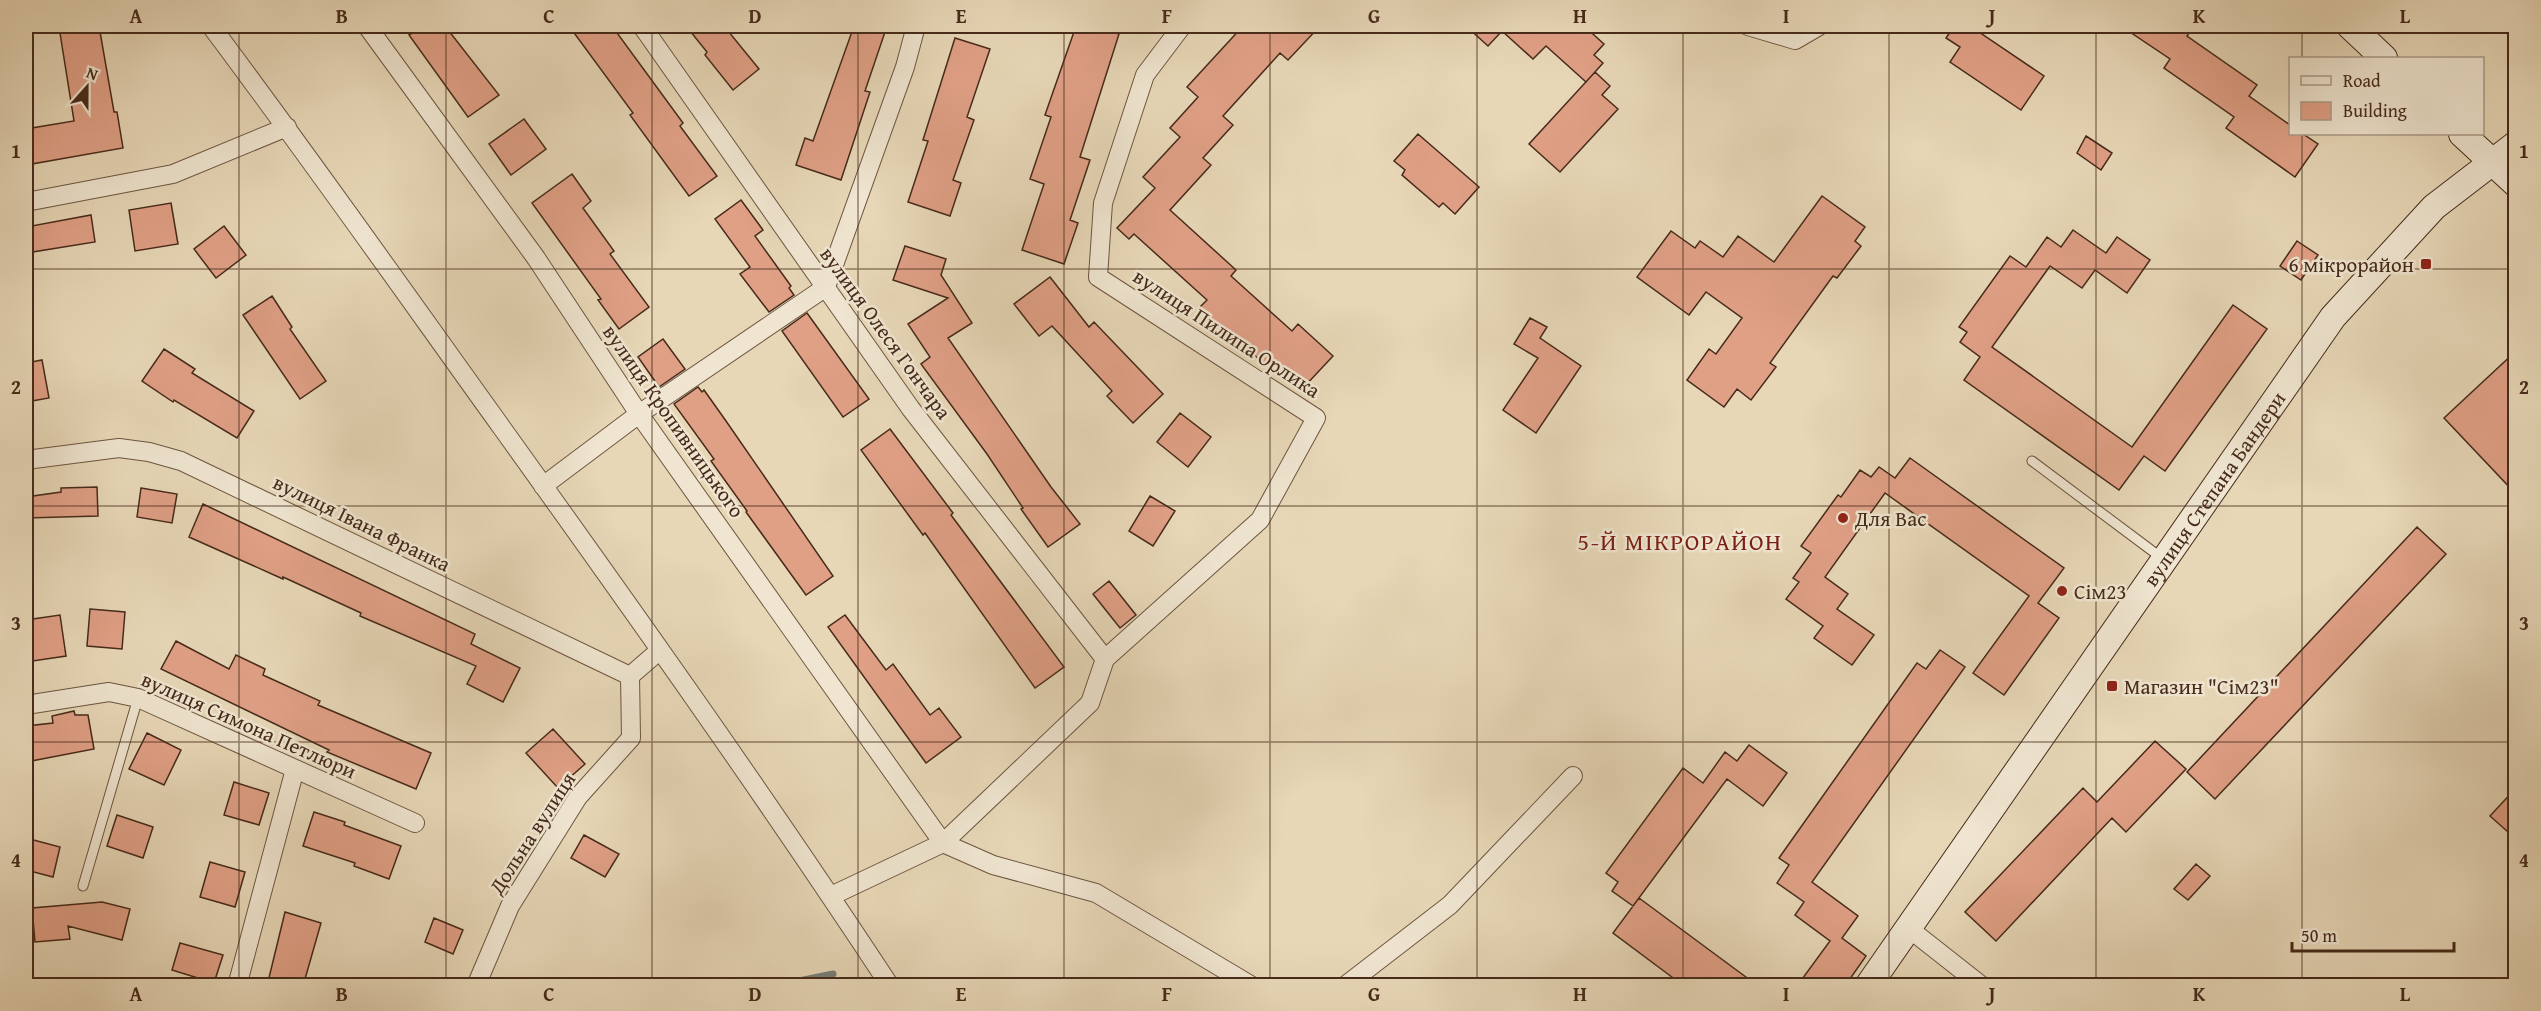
<svg xmlns="http://www.w3.org/2000/svg" width="2541" height="1011" viewBox="0 0 2541 1011" font-family="'Gentium Book Plus',serif">
  <rect width="100%" height="100%" fill="#e7d7b7"/>
  <filter id="stains"><feTurbulence type="fractalNoise" baseFrequency=".00333" numOctaves="4"/><feColorMatrix values="0 0 0 0 .2 0 0 0 0 .09 0 0 0 0 .02 0 0 0 .5 -.17"/></filter>
  <radialGradient id="worn" r=".72"><stop offset=".6" stop-color="#630" stop-opacity="0"/><stop offset="1" stop-color="#630" stop-opacity=".3"/></radialGradient>
  <g fill="none" stroke-linecap="round" stroke-linejoin="round">
    <path stroke="#787f79" stroke-width="7" d="M775,986L833,974"/>
  </g>
  <path fill="#e0a086" stroke="#462a1a" stroke-width="1.5" d="M99,26L114,112H117L123,148L26,165V129L74,121L60,33Z
    M423,26H445L499,95L468,117L409,35Z
    M569,26H612L683,123L680,126L717,176L689,196L630,115L633,113Z
    M686,26H724L759,69L733,90L705,55L707,52Z
    M854,26H887L865,91L870,92L841,180L796,165L805,138L813,141Z
    M1076,26H1092L1119,34L1080,157L1090,160L1070,220L1078,223L1064,264L1022,250L1044,184L1030,179L1051,117L1045,115Z
    M1243,26H1320L1288,60L1280,53L1223,116L1233,125L1203,158L1211,165L1170,210L1236,270L1231,276L1292,331L1298,324L1333,356L1304,387L1270,357L1264,364L1227,330L1225,332L1199,308L1207,300L1134,234L1129,239L1117,228L1155,188L1143,177L1180,137L1170,128L1198,97L1187,87Z
    M1466,26H1584L1604,44L1594,55L1603,63L1586,82L1546,46L1533,59L1502,31L1488,46Z
    M1954,26H1970L2044,76L2021,110L1950,62L1960,47L1946,38Z
    M2121,26H2194L2187,36L2257,85L2249,96L2290,125V134H2303L2318,144L2295,177L2226,128L2234,117L2164,68L2170,59Z
    M955,38L990,49L967,117L974,120L953,180L961,183L950,216L908,202L928,141L923,140Z
    M1595,72L1610,86L1602,95L1618,109L1560,172L1529,144Z
    M524,119L546,149L511,175L489,144Z
    M1418,134L1479,187L1455,214L1443,203L1439,207L1402,175L1405,170L1394,161Z
    M2086,136L2112,153L2101,170L2077,153Z
    M572,174L591,201L583,208L614,251L610,254L649,307L619,329L598,300L601,299L532,203Z
    M1822,196L1865,227L1855,241L1861,246L1837,278L1833,276L1770,363L1776,367L1751,400L1737,389L1724,407L1687,380L1709,349L1716,354L1742,318L1706,292L1689,315L1637,277L1671,231L1695,248L1700,241L1723,257L1738,236L1774,262Z
    M741,200L763,230L755,236L791,286L789,288L794,295L769,312L740,274L750,267L715,219Z
    M171,203L178,244L135,251L129,210Z
    M91,215L95,242L26,253V227Z
    M224,226L246,255L216,278L194,249Z
    M2073,230L2106,253L2117,237L2150,260L2127,293L2095,270L2082,288L2050,266L1992,347L2132,447L2233,305L2267,329L2165,471L2144,456L2119,490L1964,380L1980,357L1960,342L1967,332L1959,327L2010,256L2026,267L2047,237L2061,247Z
    M2297,241L2318,255L2301,280L2280,266Z
    M905,246L946,259L941,275L972,323L948,338L1051,487L1080,524L1048,547L1021,509L1023,508L987,454L921,364L930,357L908,324L948,298L893,280Z
    M1050,277L1089,327L1094,322L1163,394L1133,423L1107,396L1112,391L1052,326L1039,336L1014,304Z
    M272,296L292,327L290,329L326,381L300,399L243,315Z
    M807,313L869,399L843,417L782,331Z
    M1530,318L1547,327L1540,338L1581,366L1536,433L1503,410L1538,358L1514,344Z
    M663,339L685,369L659,387L638,357Z
    M164,349L195,369L192,373L254,411L237,438L174,400L173,402L142,381Z
    M2516,351V494L2444,418Z
    M42,360L49,398L26,402V363Z
    M698,387L702,392L704,390L726,421L833,576L806,595L746,512L747,511L711,461L714,459L674,404Z
    M1180,413L1211,437L1188,467L1157,442Z
    M890,429L953,513L951,515L1064,667L1035,688L925,533L923,535L861,450Z
    M1910,458L2064,568L2038,603L2059,618L2004,695L1973,673L2029,596L1885,493L1825,577L1848,594L1837,609L1874,635L1852,665L1814,638L1823,626L1786,599L1799,582L1793,578L1811,553L1801,546L1838,495L1841,497L1860,470L1871,477L1879,467L1895,478Z
    M97,487L98,516L26,518V497L61,492V488Z
    M141,488L177,494L172,523L137,517Z
    M1150,496L1175,511L1153,546L1129,531Z
    M203,504L475,634L471,644L520,668L503,702L467,684L476,666L360,616L361,613L283,577V579L189,537Z
    M2417,527L2446,554L2215,799L2187,772Z
    M1109,581L1136,615L1120,628L1093,594Z
    M90,609L125,612L122,649L87,646Z
    M60,615L66,656L26,662V620Z
    M845,615L886,670L893,664L930,715L939,708L961,737L926,763L828,627Z
    M176,641L229,669L236,655L265,669L263,675L320,701L318,705L431,753L416,789L327,752L329,750L161,669Z
    M1940,650L1965,667L1812,882L1858,916L1842,938L1866,956L1845,986H1797L1830,941L1795,915L1804,902L1777,883L1789,865L1779,858L1917,663L1926,669Z
    M74,711L75,715H88L94,749L26,762V726L53,723L52,716Z
    M553,729L585,764L558,788L526,753Z
    M147,733L181,750L164,785L129,769Z
    M2155,741L2186,769L2126,832L2112,818L1996,941L1965,912L2083,788L2097,802Z
    M1749,745L1787,773L1763,806L1727,779L1633,906L1612,891L1618,882L1606,873L1683,768L1703,783L1725,752L1737,761Z
    M234,782L269,793L259,825L224,815Z
    M2516,788V839L2490,816Z
    M314,812L345,822L344,825L401,846L389,879L354,866L355,863L303,846Z
    M117,815L153,827L143,858L107,846Z
    M584,835L619,854L605,877L571,858Z
    M26,838L60,847L53,877L26,870Z
    M210,862L245,872L235,907L200,897Z
    M2196,864L2210,876L2188,900L2174,889Z
    M1639,898L1758,986H1684L1613,933Z
    M102,902L130,909L122,940L68,926L70,939L35,942L32,908Z
    M285,912L321,923L303,986H267Z
    M434,918L463,930L453,954L425,942Z
    M180,943L223,955L214,983L172,970Z"/>
  <g fill="none" stroke-linecap="round" stroke-linejoin="round">
    <g stroke="#6e5541" stroke-width="11">
      <path id="lane" d="M2032,461L2163,559
        M83,886L138,698"/>
    </g>
    <g stroke="#6e5541" stroke-width="20">
      <path id="street" d="M211,26C310,158 405,293 502,428C634,612 765,796 890,986
        M367,26L536,258L639,414L943,843L993,865L1096,893L1252,986
        M642,26L911,409L1105,659
        M1748,26L1795,40L1819,26
        M26,202L173,174L287,127
        M26,460L119,448L149,452L181,461L630,676L660,650
        M543,486L639,414L826,287L905,67L916,26
        M26,705L109,692L138,698L415,823
        M831,896L943,843L1090,703L1105,659L1260,520L1316,418L1098,277L1103,203L1145,75L1182,26
        M1907,927L1982,986
        M237,986L295,769
        M476,986L510,906L578,797L631,738L630,676
        M1345,986L1450,905L1573,776"/>
    </g>
    <g stroke="#462a1a" stroke-width="28">
      <g id="secondary">
        <path d="M2350,26L2384,58"/>
        <path d="M2462,134L2516,184"/>
        <path id="s1" d="M1868,986L2333,317L2434,207L2516,144"/>
      </g>
    </g>
    <use href="#lane" stroke="#efe5d0" stroke-width="9"/>
    <use href="#street" stroke="#efe5d0" stroke-width="18"/>
    <use href="#secondary" stroke="#efe5d0" stroke-width="26"/>
  </g>
  <path fill="none" stroke="#462a1a" stroke-width="1.5" stroke-opacity="0.55" d="M239,26V986M446,26V986M652,26V986M858,26V986M1064,26V986M1270,26V986M1477,26V986M1683,26V986M1889,26V986M2096,26V986M2302,26V58M2302,134V986M26,269H2516M26,506H2516M26,742H2516"/>
  <g fill="#8f2418" stroke="#efe5d0" stroke-width="2">
    <rect x="2420" y="258" width="12" height="12" rx="3"/>
    <circle cx="1843" cy="518" r="6"/>
    <circle cx="2062" cy="591" r="6"/>
    <rect x="2106" y="680" width="12" height="12" rx="3"/>
  </g>
  <g text-anchor="middle" dominant-baseline="central" stroke-width="5" stroke-linejoin="round" paint-order="stroke">
    <g font-size="21" fill="#462a1a" stroke="#efe5d0" text-anchor="start">
      <text x="2414" y="264" text-anchor="end">6 мікрорайон</text>
      <text x="1855" y="518">Для Вас</text>
      <text x="2074" y="591">Сім23</text>
      <text x="2124" y="686">Магазин "Сім23"</text>
    </g>
    <g font-size="21" fill="#462a1a" stroke="#efe5d0">
      <text transform="translate(886 333) rotate(54)">вулиця Олеся Гончара</text>
      <text transform="translate(1227 333) rotate(33)">вулиця Пилипа Орлика</text>
      <text transform="translate(674 421) rotate(55)">вулиця Кропивницького</text>
      <text stroke="none"><textPath href="#s1" startOffset="606">вулиця Степана Бандери</textPath></text>
      <text transform="translate(362 523) rotate(26)">вулиця Івана Франка</text>
      <text transform="translate(249 725) rotate(24)">вулиця Симона Петлюри</text>
      <text transform="translate(532 833) rotate(-57)">Дольна вулиця</text>
    </g>
    <g font-size="24" letter-spacing="1.5" fill="#7a1f14" stroke="#efe5d0">
      <text x="1680" y="541">5-Й МІКРОРАЙОН</text>
    </g>
  </g>
  <rect width="2541" height="1011" fill="none" stroke="#e7d7b7" stroke-width="66"/>
  <rect x="2289" y="57" width="195" height="78" fill="#efe5d0" stroke="#ab9a87" stroke-width="1.5"/>
  <rect x="2301" y="76" width="30" height="9" fill="#efe5d0" stroke="#ab9a87" stroke-width="1.5"/>
  <text x="2343" y="87" font-size="18" fill="#462a1a">Road</text>
  <rect x="2301" y="102" width="30" height="18" fill="#e0a086" stroke="#ab9a87" stroke-width="1.5"/>
  <text x="2343" y="117" font-size="18" fill="#462a1a">Building</text>
  <g transform="translate(87 87) rotate(21)" stroke="#efe5d0" stroke-width="4.5" paint-order="stroke">
  <path d="M0-4.5L10 22L0 15L-10 22Z" fill="#462a1a"/>
  <text y="-9" font-size="16" font-weight="bold" text-anchor="middle" fill="#462a1a">N</text>
  </g>
  <path d="M2292 942v9h162v-9" fill="none" stroke="#462a1a" stroke-width="3"/>
  <text x="2301" y="942" font-size="18" fill="#462a1a" stroke="#efe5d0" stroke-width="4.5" paint-order="stroke">50 m</text>
  <rect x="33" y="33" width="2475" height="945" fill="none" stroke="#462a1a" stroke-width="2"/>
  <g font-size="20" text-anchor="middle" font-weight="bold" fill="#462a1a">
    <text x="136" y="23">A</text>
    <text x="342" y="23">B</text>
    <text x="549" y="23">C</text>
    <text x="755" y="23">D</text>
    <text x="961" y="23">E</text>
    <text x="1167" y="23">F</text>
    <text x="1374" y="23">G</text>
    <text x="1580" y="23">H</text>
    <text x="1786" y="23">I</text>
    <text x="1992" y="23">J</text>
    <text x="2199" y="23">K</text>
    <text x="2405" y="23">L</text>
    <text x="16" y="158">1</text>
    <text x="2524" y="158">1</text>
    <text x="16" y="394">2</text>
    <text x="2524" y="394">2</text>
    <text x="16" y="630">3</text>
    <text x="2524" y="630">3</text>
    <text x="16" y="867">4</text>
    <text x="2524" y="867">4</text>
    <text x="136" y="1001">A</text>
    <text x="342" y="1001">B</text>
    <text x="549" y="1001">C</text>
    <text x="755" y="1001">D</text>
    <text x="961" y="1001">E</text>
    <text x="1167" y="1001">F</text>
    <text x="1374" y="1001">G</text>
    <text x="1580" y="1001">H</text>
    <text x="1786" y="1001">I</text>
    <text x="1992" y="1001">J</text>
    <text x="2199" y="1001">K</text>
    <text x="2405" y="1001">L</text>
  </g>
  <rect width="100%" height="100%" filter="url(#stains)"/>
  <rect width="100%" height="100%" fill="url(#worn)"/>
</svg>
